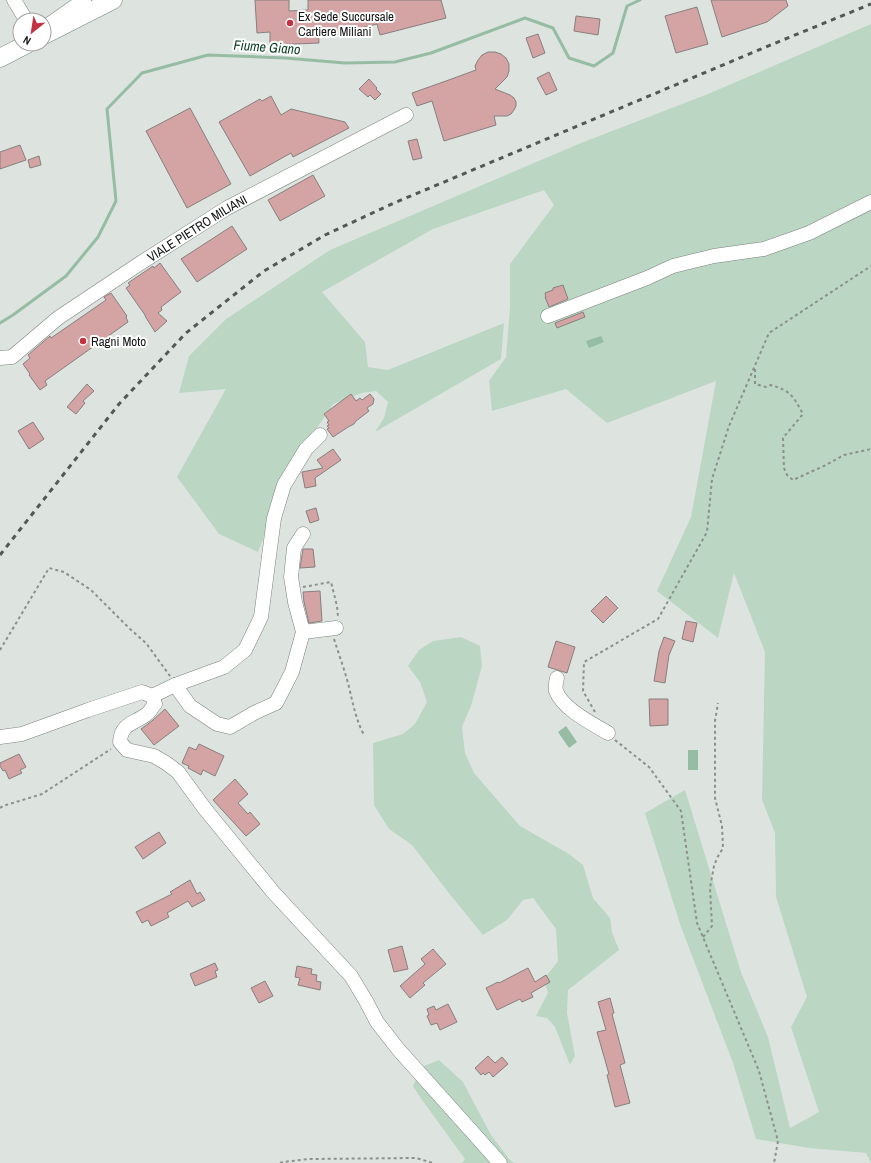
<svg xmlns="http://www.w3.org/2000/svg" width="871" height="1163" viewBox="0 0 871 1163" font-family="'Archivo Narrow',sans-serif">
  <rect width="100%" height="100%" fill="#dde4df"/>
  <path fill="#bbd7c4" d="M871,24V1163L866,1153L809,1148L756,1139L733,1063L681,927L645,813L685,790L741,972L768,1037L790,1128L819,1112L791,1027L807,997L776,897L775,833L762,800L765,652L734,573L718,638L657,591L691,517L716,381L607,423L566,389L492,411L489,381L506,357L510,307V264L554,205L544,190L433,229L322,292L365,342L368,367L388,370L504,323L501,359L375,432L384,418L388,402L376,391L362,393L333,404L291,467L258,552L219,534L177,477L226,389L179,393L189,356L226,319L330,250L581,143L708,94Z
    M461,637L480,646L482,666L471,706L462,727L465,753L474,773L520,826L569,854L583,865L593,898L610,918L612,932L619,950L586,976L568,990L567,1013L575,1056L570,1065L555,1027L547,1018L536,1016L548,993L544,979L558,961L556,929L533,898L523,900L507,920L483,935L448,892L412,845L389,829L374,805L373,743L403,734L415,724L427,702L420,682L408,666L419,650L433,641Z
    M439,1060L463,1082L491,1135L510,1160L514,1163H462L465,1159L422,1100L413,1086L422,1067Z"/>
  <path fill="#96bda3" d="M601,336L604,342L589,348L586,341Z
    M566,726L577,742L569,748L558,732Z
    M688,750H698V770H688Z"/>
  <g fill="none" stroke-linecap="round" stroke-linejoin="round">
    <path stroke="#96bda3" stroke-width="3" d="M0,323L13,315L66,276L98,237L116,201L107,109L142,73L208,55L285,58L345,63L395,62L431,53L525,18L553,28L569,58L594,66L613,53L627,6L640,0"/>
  </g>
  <path fill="#d3a4a3" stroke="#877f7f" d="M255,0H289V11L308,10V0H441L446,18L380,35L377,24L335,35L333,30L318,31L319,43L270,45V32L257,33Z
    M711,0H786L788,6L767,22L722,37Z
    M697,7L708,44L676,53L665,16Z
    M576,16L600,19L598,35L574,31Z
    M538,34L545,53L533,58L526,38Z
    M488,52H495L501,54L506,58L509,64V71L507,77L495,89L510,95L514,98L516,102V106L514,110L511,114L507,116H494L496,125L444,141L432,101L417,106L412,93L446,81L476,70L475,66L478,60L482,55Z
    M549,72L557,90L546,95L537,78Z
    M369,79L377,88L376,89L381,94L375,100L370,95L368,97L359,89Z
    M271,96L281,115L291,109L345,122L349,128L293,157L291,153L250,176L219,122L260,99L262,101Z
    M190,108L231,184L187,208L146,131Z
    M417,139L422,158L413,160L408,141Z
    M20,145L26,160L0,169V152Z
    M39,156L41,165L30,168L28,160Z
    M313,175L325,196L280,221L268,200Z
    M232,226L247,249L197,282L181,259Z
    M160,263L181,292L161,307L162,310L158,313L167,321L155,332L145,316V315L126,288L130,285L128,283L153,266L154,268Z
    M563,285L568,299L549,307L545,297H546L545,293L553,290V288Z
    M111,293L127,316L126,317L128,322L45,381L47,385L40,390L29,375L30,374L23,364L30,358L28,355L50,336L51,338L106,300L104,297Z
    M583,312L585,317L557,328L555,323Z
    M87,384L94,391L83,401L85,403L76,414L67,407Z
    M351,394L356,401L360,398L362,400L370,394L374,399L373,404L367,408L369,411L356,421L354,424L348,427L333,437L327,429L329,428L327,426L329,425L327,422L329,421L324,414Z
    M33,422L44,439L29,449L18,431Z
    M333,449L341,460L315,478L316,486L305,488L302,472L323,468L317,460Z
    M316,508L319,520L310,523L306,511Z
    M303,549H313L315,567L300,568Z
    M320,591L322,621L309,623L304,602L303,592Z
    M606,596L618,608L603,623L591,611Z
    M686,621L697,623L693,642L682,639Z
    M664,637L675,641L669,655L665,683L654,681L659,651Z
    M556,641L575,647L567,673L548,667Z
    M649,699H668V725L650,726Z
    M165,709L179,726L154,745L141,729L152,721Z
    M199,744L224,756L215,776L203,770L201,775L188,768L189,766L182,763L189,747L196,750Z
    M19,754L26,767L20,770L22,773L9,779L5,770L3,771L0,766V763Z
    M235,779L248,794L238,803L248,814L250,812L260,824L246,836L213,800Z
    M159,832L166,843L143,859L135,847Z
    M190,880L197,894L200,892L205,900L192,907L188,901L167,913L169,917L151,926L148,920L142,923L136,912L172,894L170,892Z
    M402,946L408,969L394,972L388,950Z
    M433,949L446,964L423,983L425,985L410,998L400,986L425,964L421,959Z
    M215,963L218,970L215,971L217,977L195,986L190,974Z
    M297,966L312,969L311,974L317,975L316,981L321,982L320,990L298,985L300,978L295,977Z
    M528,968L535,982L546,975L550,982L531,993L533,997L522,1002L520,999L497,1010L486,988L498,982L499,983Z
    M265,981L273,996L259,1003L251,988Z
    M610,998L614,1013L612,1014L625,1063L620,1065L630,1103L615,1107L607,1075L609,1074L597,1032L606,1030L598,1002Z
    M448,1004L457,1022L440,1030L437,1023L431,1025L427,1016L429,1015L427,1009L434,1006L436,1010Z
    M488,1056L495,1063L502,1057L508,1064L493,1077L489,1072L485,1075L483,1073L481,1075L475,1068Z"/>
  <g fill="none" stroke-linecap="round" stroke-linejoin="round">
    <g stroke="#7c827e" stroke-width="15">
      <g id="minor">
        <path d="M14,0L26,20"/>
        <path d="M44,28L84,0"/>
        <path d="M548,316L647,278L673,266L714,256L764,249L809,233L871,202"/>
        <path id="s1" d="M0,358L12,357L58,318L139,264L227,208L406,115"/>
        <path d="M303,632L336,628"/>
        <path d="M557,678C556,682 555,687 556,691C563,709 591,723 608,733"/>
        <path d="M175,685L190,706L217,724L230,727L254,713L276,703L292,672L303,632L295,602L291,577L294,548L303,534"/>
        <path d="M152,696L175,685L224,667L245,650L261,617L274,518L284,485L306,449L320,435"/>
        <path d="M0,737L22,734L88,710L142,692L152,696L155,704C152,707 150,712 147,714C134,724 121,723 120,742L127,750L154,756L166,763L178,772L205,809L273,892L351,976L366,1001L377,1022L398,1049L500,1163"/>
      </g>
    </g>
    <g stroke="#7c827e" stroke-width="19">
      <path id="major" d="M44,35L113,0
        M0,58L27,44"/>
    </g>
    <path stroke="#8b908c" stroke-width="2" stroke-dasharray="3 3" stroke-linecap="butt" d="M755,369V384L766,387L771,385C791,391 793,396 803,414L783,438L784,468L787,475L793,480L826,465L844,455L871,449
      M303,587L331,582L337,606L338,617
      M334,639C339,655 345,671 349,687C353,704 356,720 364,735
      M0,650L49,568L64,572L91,590L130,629L146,643L170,676
      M595,712L583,691L584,662L658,619L707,532L712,479L729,426L769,333L871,266
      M615,740L649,767L681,811L697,923L759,1071L778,1141L774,1163
      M0,808L3,806L42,794L111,749
      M703,937L712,926L710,888L714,866L717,858L723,848L722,826L715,798V721L718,703
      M280,1163L283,1162L309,1159L416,1158L433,1163"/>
    <use href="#minor" stroke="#fff" stroke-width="14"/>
    <use href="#major" stroke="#fff" stroke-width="18"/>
    <path stroke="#545855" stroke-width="3" stroke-dasharray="5 5" stroke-linecap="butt" d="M0,555L119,404L186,333L264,271L325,235L394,203L773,44L871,4"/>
  </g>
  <g fill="#c23243" stroke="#fff" stroke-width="1.5">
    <circle cx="290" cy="23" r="4"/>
    <circle cx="83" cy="341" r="4"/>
  </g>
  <g text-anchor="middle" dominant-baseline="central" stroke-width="4" stroke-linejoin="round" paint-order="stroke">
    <g font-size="13" fill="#131614" stroke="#fff" text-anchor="start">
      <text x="298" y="16">Ex Sede Succursale<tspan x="298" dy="15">Cartiere Miliani</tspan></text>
      <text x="91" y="341">Ragni Moto</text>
    </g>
    <g font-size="13" fill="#131614" stroke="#fff">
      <text stroke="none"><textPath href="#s1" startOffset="238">VIALE PIETRO MILIANI</textPath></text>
    </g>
    <g font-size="14" font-style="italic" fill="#093b21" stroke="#fff">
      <text transform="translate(267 47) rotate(4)">Fiume Giano</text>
    </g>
  </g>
  <g transform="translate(32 32) rotate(210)"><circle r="19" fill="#ffffff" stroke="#a1a2a1"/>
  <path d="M0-3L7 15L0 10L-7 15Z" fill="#c23243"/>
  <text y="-6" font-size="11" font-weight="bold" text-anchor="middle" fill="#131614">N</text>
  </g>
</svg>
